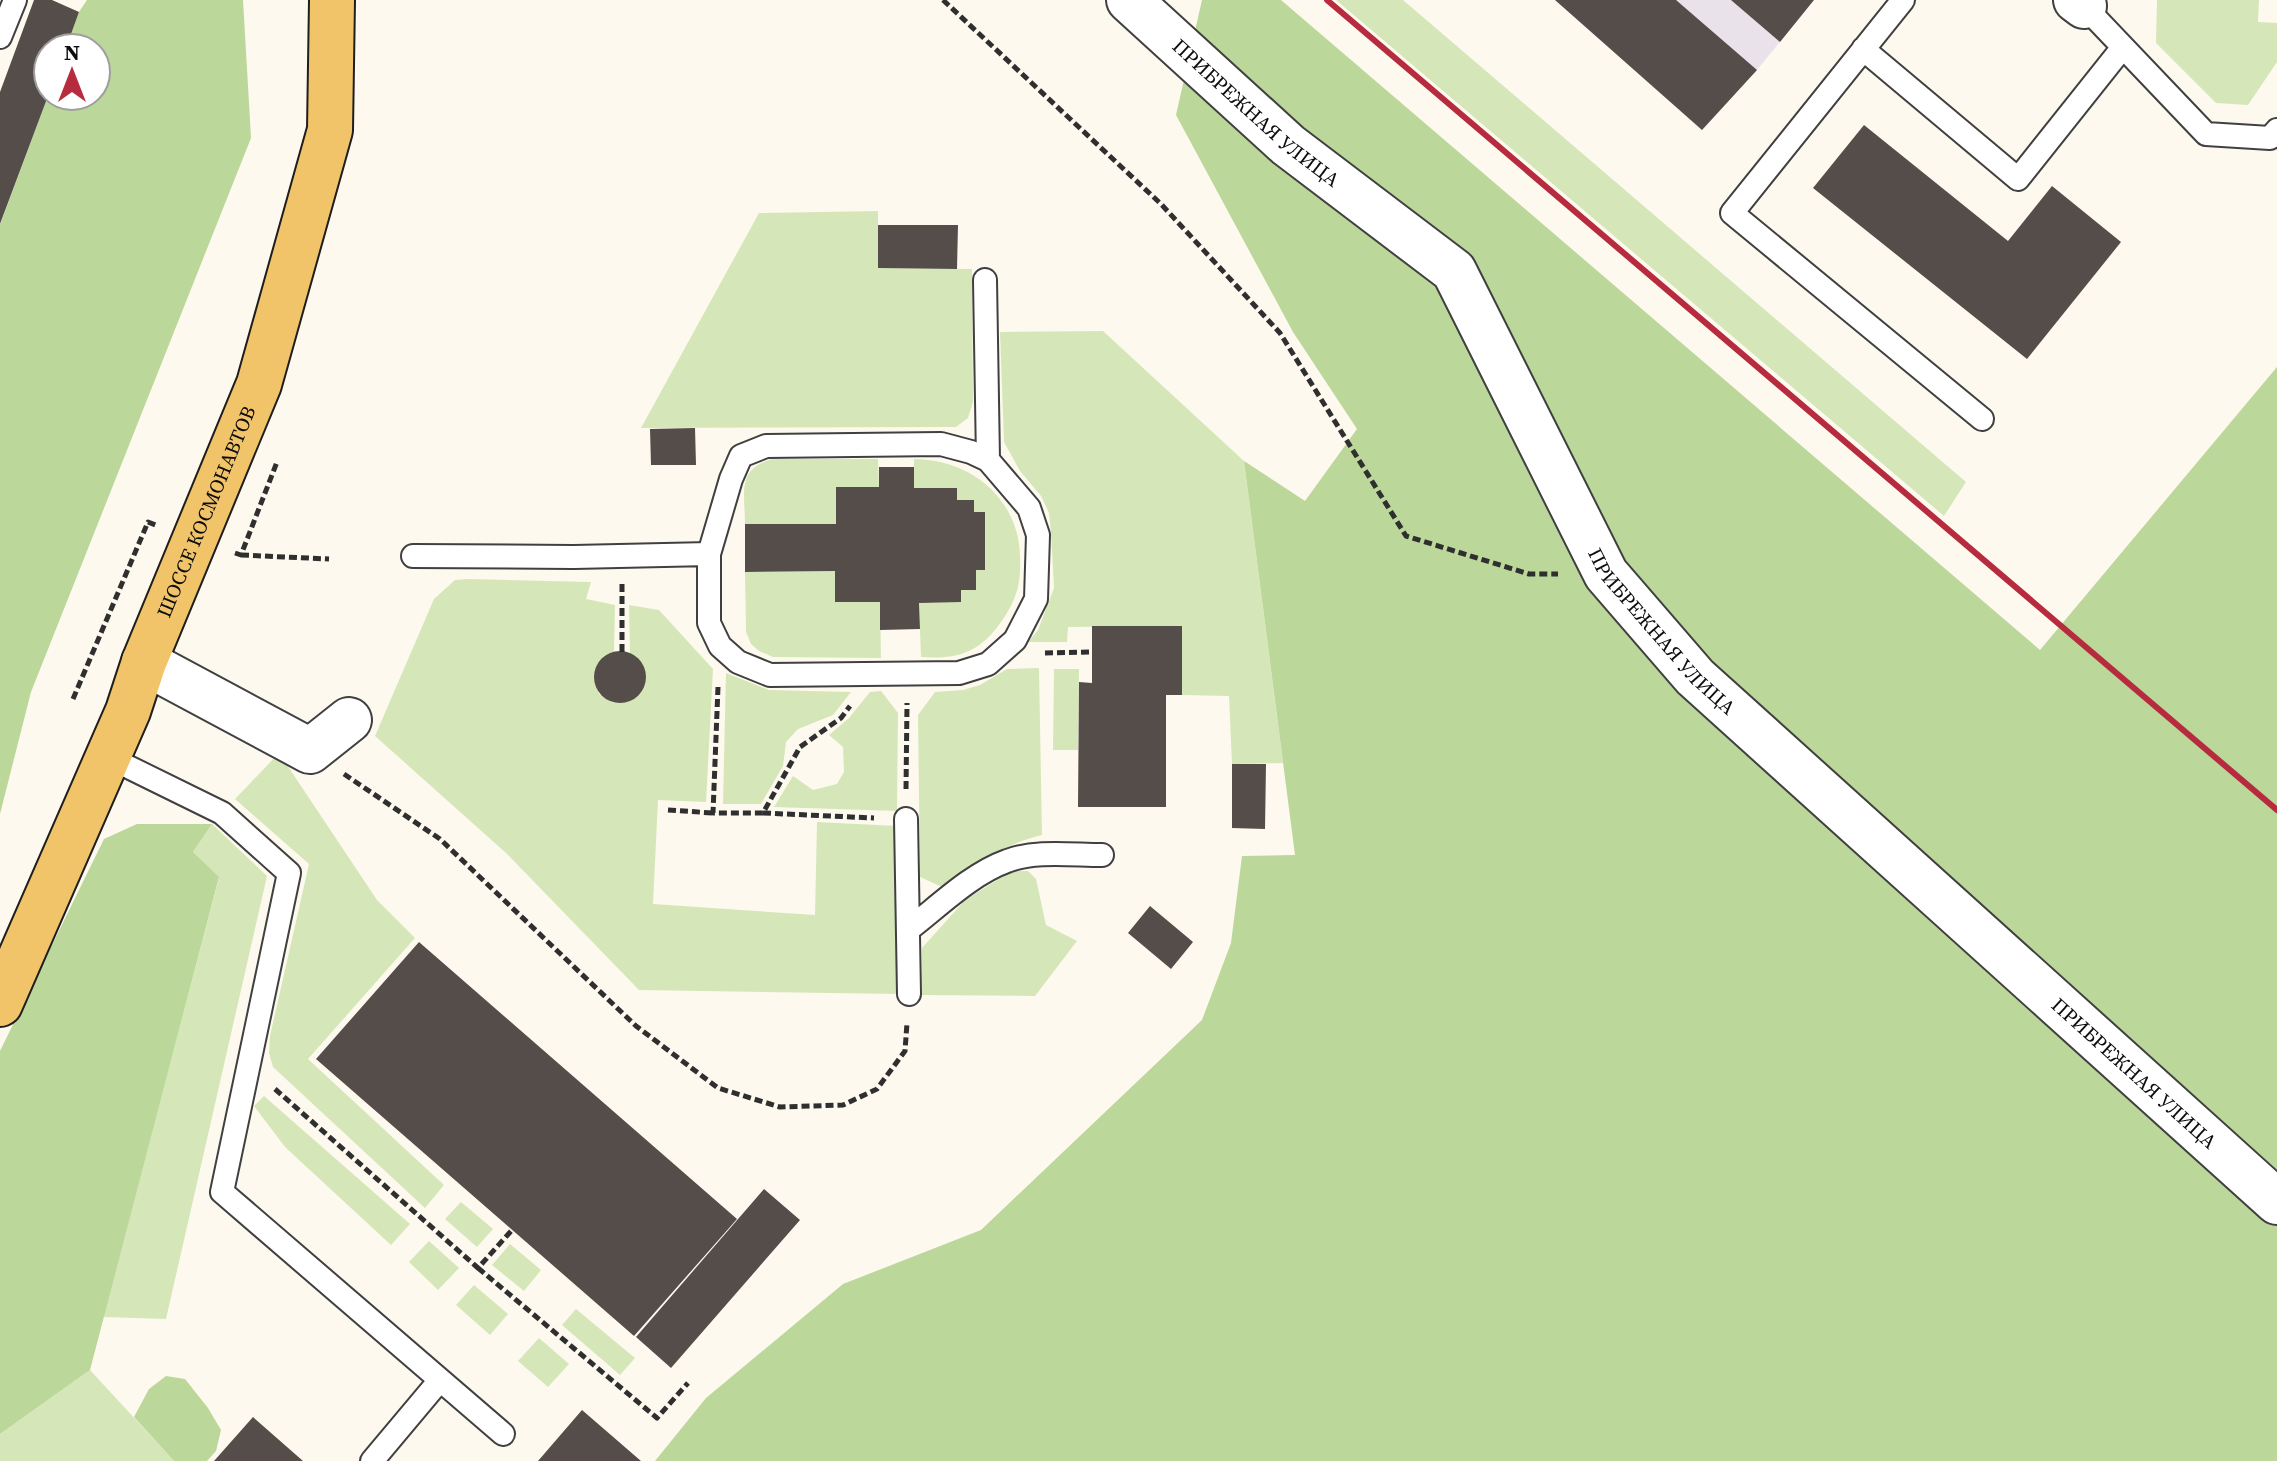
<svg xmlns="http://www.w3.org/2000/svg" width="2277" height="1461" viewBox="0 0 2277 1461" font-family="'Source Serif 4',serif">
  <rect width="100%" height="100%" fill="#fef9ee"/>
  <path fill="#e9e2eb" d="M1555,0H1814L1757,70L1702,130Z"/>
  <path fill="#d5e7b9" d="M1336,0H1403L1966,482L1944,516Z
    M2157,0H2259L2258,22L2277,23V62L2248,105L2216,103L2156,43Z
    M878,211V268L972,269L973,402L968,418L956,427L641,428L759,213Z
    M1103,331L1244,461L1283,763L1232,764L1229,696L1182,695V626L1068,627L1067,642H1028L1038,630L1054,588L1051,533L1049,513L1041,496L1020,471L1004,442L1000,332Z
    M772,459H878L879,487H836V524H745C745,494 736,469 772,459Z
    M914,459C969,459 1018,497 1020,555C1021,578 1019,593 1007,613C997,629 986,643 969,651C953,658 937,658 921,657L919,603L961,590L976,570L985,569V512H974V500H957V488H914Z
    M835,571L880,602L881,658L773,657L759,651L751,644L746,632L745,572Z
    M468,579L591,582L586,599L615,605L614,652L600,661L594,677L599,694L614,703C645,703 656,671 630,654L629,605L659,610L713,669L706,802L658,800L653,904L815,915L817,822L897,826L898,994L639,990L506,853L375,736L434,599L455,580Z
    M1039,668L1042,835C1004,844 974,864 942,887L920,877L918,715L935,692L963,690L980,685L1007,669Z
    M1054,669H1079L1078,750H1053Z
    M726,673L769,690L851,692L833,715L798,729L786,742L783,766L761,804H723Z
    M881,691L898,713L897,811L774,807L793,776L813,790L837,784L844,772L843,747L829,735L849,718L870,692Z
    M279,753L377,900L415,938L308,1059L444,1185L425,1208L273,1067L269,1053L270,1036L309,864L235,799Z
    M212,824L267,876L166,1319L103,1317L219,878L193,852Z
    M1012,871H1028L1036,879L1046,925L1077,941L1035,996L922,995V948L965,900Z
    M264,1096L410,1224L391,1245L285,1147L254,1106Z
    M461,1202L493,1229L477,1247L445,1219Z
    M429,1241L459,1268L438,1290L409,1262Z
    M510,1244L541,1270L524,1291L492,1265Z
    M474,1285L508,1314L490,1335L456,1305Z
    M576,1309L635,1358L620,1375L562,1325Z
    M539,1338L569,1364L548,1387L518,1361Z
    M90,1370L174,1461H0V1434Z"/>
  <path fill="#bbd799" d="M87,0H243L251,138L31,692L0,814V225L48,96H96V48H66L79,12Z
    M1202,0H1281L2040,650L2277,367V1461H655L706,1398L843,1284L981,1230L1202,1020L1231,943L1242,856L1295,855L1244,461L1305,501L1357,429L1293,332L1176,115Z
    M137,824H212L193,852L219,877L90,1370L0,1434V1051L104,839Z
    M166,1376L185,1379L208,1408L221,1430L216,1451L207,1461H174L134,1417L149,1389Z"/>
  <path fill="#554d4a" d="M34,0H52L79,12L66,48H48V96L0,224V92Z
    M1555,0H1676L1757,70L1702,130Z
    M1731,0H1814L1780,42Z
    M1864,125L2008,241L2052,186L2121,242L2027,359L1813,188Z
    M878,225H958L957,269L878,268Z
    M695,428L696,465H651L650,429Z
    M879,467H914V488H957V500H974V512H985V570H976V590H961V602L919,603L920,629L880,630V602H835V571L745,572V524H836V487H879Z
    M1092,626H1182V695H1166V807H1078L1079,682L1092,683Z
    M594 677a26 26 0 1 1 52 0a26 26 0 1 1-52 0Z
    M1232,764H1266L1265,829L1232,828Z
    M1150,906L1193,942L1171,969L1128,933Z
    M419,942L737,1219L634,1336L316,1059Z
    M764,1189L800,1220L671,1368L636,1337Z
    M582,1410L641,1461H538Z
    M253,1417L303,1461H214Z"/>
  <g fill="none" stroke-linecap="round" stroke-linejoin="round">
    <g stroke="#404040" stroke-width="26">
      <path id="service" d="M1903,0L1732,213L1982,419
        M2090,2L2084,6L2206,134L2270,138L2277,130
        M0,37L15,0
        M1863,49L2018,179L2123,47
        M985,280L988,460
        M941,444L971,452L988,460L1029,508L1038,535L1036,599L1015,640L988,664L959,673L770,675L738,662L720,646L709,623V554L731,479L741,456L766,446Z
        M413,556L574,557L709,554
        M108,757L222,813L289,873L222,1192L503,1434
        M906,819L909,994
        M909,929C939,906 971,874 1007,861C1035,850 1072,855 1102,855
        M372,1461L440,1380"/>
    </g>
    <g stroke="#404040" stroke-width="48">
      <g id="minor">
        <path id="s1" d="M1129,0L1288,145L1454,271L1606,574L1695,677L2277,1202"/>
        <path d="M2076,0L2084,6"/>
        <path d="M144,662L310,751L349,720"/>
      </g>
    </g>
    <g stroke="#1e1e1e" stroke-width="48">
      <g id="primary">
        <path id="s2" d="M0,1004L128,711L144,662L259,384L330,130L332,0"/>
      </g>
    </g>
    <path stroke="#2f2f2f" stroke-width="5" stroke-dasharray="8 4" stroke-linecap="butt" d="M943,0L1161,204L1280,333L1406,536L1529,574H1558
      M235,553L241,555L277,462
      M241,555L329,559
      M622,652V584
      M1045,653L1092,652
      M718,687L713,813H763L800,747L841,718L850,706
      M73,699L148,522L158,526
      M344,774L440,839L636,1026L718,1088L780,1107L843,1105L877,1089L905,1051L907,1023
      M906,789L907,703
      M668,810L713,813
      M763,813L874,818
      M275,1089L478,1268L512,1230
      M478,1268L657,1418L688,1383"/>
    <use href="#service" stroke="#fff" stroke-width="22"/>
    <use href="#minor" stroke="#fff" stroke-width="44"/>
    <use href="#primary" stroke="#f2c46a" stroke-width="44"/>
    <path stroke="#b72b3f" stroke-width="6" d="M1327,0L2277,810"/>
  </g>
  <g text-anchor="middle" dominant-baseline="central" stroke-width="8" stroke-linejoin="round" paint-order="stroke">
    <g font-size="20" fill="#0d0d0d" stroke="#fff">
      <text stroke="none"><textPath href="#s1" startOffset="170">ПРИБРЕЖНАЯ УЛИЦА</textPath></text>
      <text stroke="none"><textPath href="#s2" startOffset="534">ШОССЕ КОСМОНАВТОВ</textPath></text>
      <text stroke="none"><textPath href="#s1" startOffset="842">ПРИБРЕЖНАЯ УЛИЦА</textPath></text>
      <text stroke="none"><textPath href="#s1" startOffset="1490">ПРИБРЕЖНАЯ УЛИЦА</textPath></text>
    </g>
  </g>
  <g transform="translate(72 72)"><circle r="38" fill="#ffffff" stroke="#9e9e9e" stroke-width="2"/>
  <path d="M0-6L14 30L0 20L-14 30Z" fill="#b72b3f"/>
  <text y="-12" font-size="22" font-weight="bold" text-anchor="middle" fill="#0d0d0d">N</text>
  </g>
</svg>
